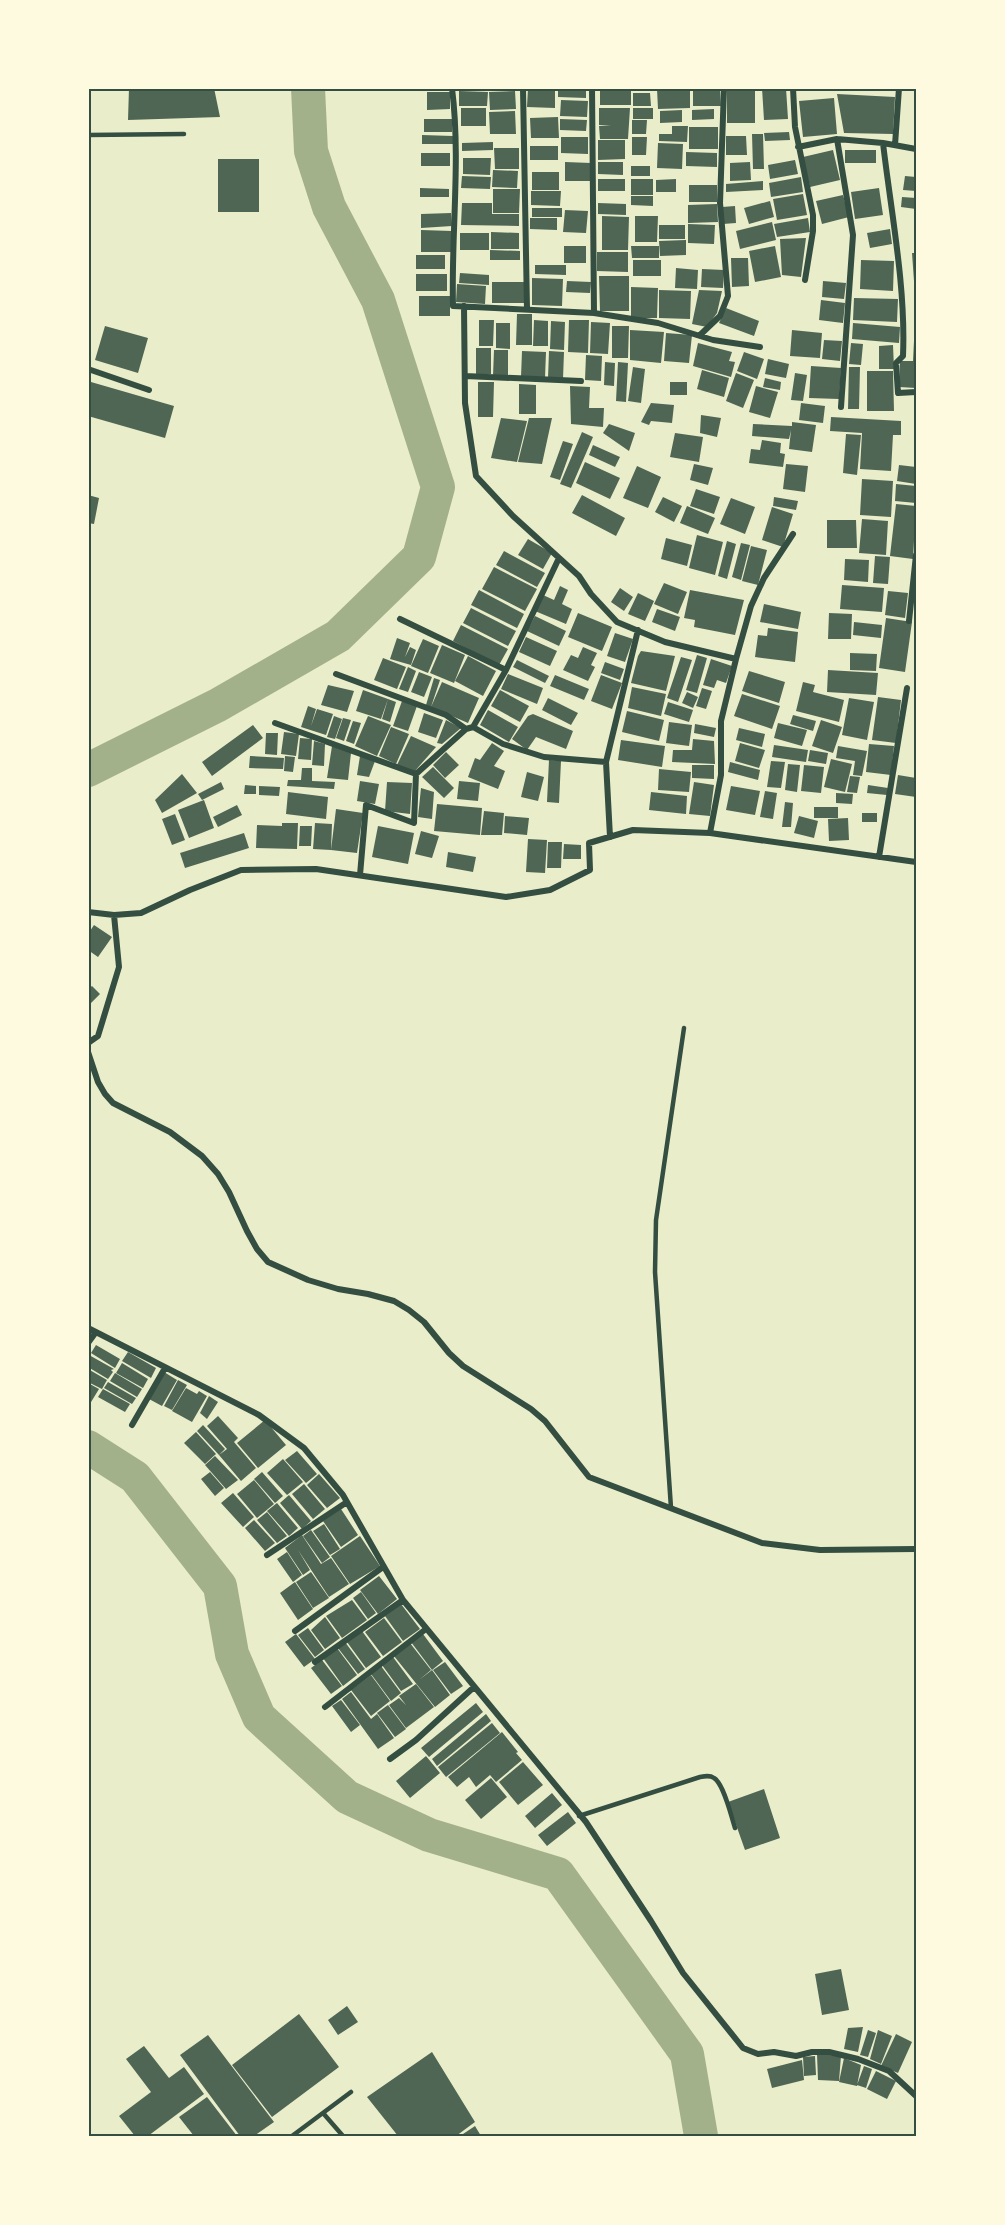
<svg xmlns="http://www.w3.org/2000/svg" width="1005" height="2225" viewBox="0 0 1005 2225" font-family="Rubik,sans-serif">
  <rect width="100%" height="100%" fill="#e9edc9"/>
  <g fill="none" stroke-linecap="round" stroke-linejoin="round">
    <path stroke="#a3b18a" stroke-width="34" d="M88,770L218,705L338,636L419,557L438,487L378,300L329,207L311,151L308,88
      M88,1447L135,1477L220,1586L232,1654L259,1717L347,1797L429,1835L558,1874L687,2054L701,2136"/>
  </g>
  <path fill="#4f6655" d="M129,88H214L220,117L128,120Z
    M528,88H555V108L527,107Z
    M558,88H586V98L558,97Z
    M600,88H631V105H600Z
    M690,88V108L658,109L657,89Z
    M693,88H720L721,106H693Z
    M727,88L755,89V123H727Z
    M762,88H786L788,119L764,120Z
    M459,91L488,92L487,106H459Z
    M515,91L516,109L490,110L489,92Z
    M427,92H450V109L427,110Z
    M633,93H650L651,106H633Z
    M837,94L895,97L893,134L844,133Z
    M834,98L837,134L803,137L799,101Z
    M561,100L588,101L587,117L560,116Z
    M461,108H486V126H461Z
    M599,108H630L628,139H600L599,126H611L599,125Z
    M633,108H653V119H633Z
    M714,109V119L692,120V110Z
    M682,110V122L660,123V111Z
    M515,111L516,134H490L489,112Z
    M558,117L559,138H531L530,118Z
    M424,119H452V132H424Z
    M560,119L587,120L586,131L560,130Z
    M632,120H647L646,134H632Z
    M672,126H688L687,142L659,141V134H672Z
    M689,127H718V149H689Z
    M789,132L790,140L765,141L764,133Z
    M752,134H763L764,169H753Z
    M422,135L453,136V144H422Z
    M726,136H746L747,155H726Z
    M561,137H588V154L561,153Z
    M632,137H647L646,155H632Z
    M598,140H625V159L598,160Z
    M493,142V150L462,151V143Z
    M658,143L683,144L682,169L657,168Z
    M530,146H558V160H530Z
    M494,148H519V169H495Z
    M833,150L840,180L810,187L803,157Z
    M845,150H876V163H845Z
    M686,152L717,153V167L686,166Z
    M421,153H450V166H421Z
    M463,158H491L490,175L463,174Z
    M218,159H259V212H218Z
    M795,160L798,174L770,179L768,165Z
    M565,162L591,163L592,181H565Z
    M598,162H623V175L598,174Z
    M750,162L751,180L730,181V163Z
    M631,166H650V176H631Z
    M493,170L518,171L517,188L492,187Z
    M532,172H559V190H532Z
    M462,176L491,177L490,189L461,188Z
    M905,176L916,177V191L903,190Z
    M801,177L803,192L771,197L769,183Z
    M598,179H625V191H598Z
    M631,179H653V195H631Z
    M676,179V192H656V180Z
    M763,181V190L726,192V184Z
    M689,185H717V202H689Z
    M420,188L449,189V197H420Z
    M879,188L883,215L855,219L851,192Z
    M493,189H520L519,213H493Z
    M531,191H561L560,206L531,205Z
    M803,194L807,215L777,220L773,199Z
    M843,195L849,217L822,224L816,201Z
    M631,196H653V206L631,205Z
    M902,197L916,198V209L901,207Z
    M770,201L774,217L749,224L744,208Z
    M462,203H492V214H519V226L461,225Z
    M598,203L626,204V215L598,214Z
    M717,204L718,222L688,223V205Z
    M735,206L736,223L723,224L722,207Z
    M532,208H562V217H532Z
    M565,210L588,211L586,233L563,232Z
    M451,213L452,226L421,228V214Z
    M602,216L629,217L628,250H602Z
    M635,216H658L657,242H635Z
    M530,218H557V230L530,229Z
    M808,218L810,232L777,237L774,224Z
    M772,222L776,240L740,249L736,231Z
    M688,224L715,225L714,244L688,243Z
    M659,225H685V239H659Z
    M890,229L892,244L870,248L867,233Z
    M421,230L452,231V252H421Z
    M491,232L519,233V249H491Z
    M460,233H489V250H460Z
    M806,238L801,277L782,275L780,239Z
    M686,240V255L660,256L659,241Z
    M564,246H586V263H564Z
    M631,246H659V258H632Z
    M775,246L781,277L755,282L749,251Z
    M490,250L520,251V260H490Z
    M597,252H628V272L597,271Z
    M912,253H916V295H915Z
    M416,255H445V269H416Z
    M731,258H748L749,286L732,287Z
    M633,260H661V276H633Z
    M861,260L894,261L893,291L860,289Z
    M535,265H566V275L535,274Z
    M676,268L698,270L697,289L675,288Z
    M702,269L724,270L723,288L701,287Z
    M460,273L489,275V285L459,283Z
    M416,274H447V291H416Z
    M599,276H629V311H600Z
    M532,278L563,279L562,306L532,305Z
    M567,281L591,282L590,293L566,292Z
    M823,281L846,283L844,299L822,297Z
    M492,282H525V303H492Z
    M457,284L486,286L485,304L456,302Z
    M631,287L658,288L657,318H631Z
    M659,290L691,291L690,319L659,318Z
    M699,290L722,291L717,313L707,327L692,324Z
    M419,296H450V316H419Z
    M854,298L898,299L897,322L853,320Z
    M821,300L845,303L843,323L819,320Z
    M726,308L759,321L754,336L719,323Z
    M517,314H532V345H516Z
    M479,320H494L493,346H479Z
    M534,320L548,321V346H533Z
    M569,320H589L588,353L568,352Z
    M551,321L565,322L564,350L550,349Z
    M591,322L610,323L608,354L590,353Z
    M496,323H510V349L496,348Z
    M853,323L900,327L899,343L852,339Z
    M105,326L148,338L138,373L95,360Z
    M612,326H629L628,358H612Z
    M630,330L664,332L661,363L630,360Z
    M792,330L822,333L820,358L790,356Z
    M666,333L692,335L689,363L664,361Z
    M824,340L842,341L840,361L822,359Z
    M914,341H916V388L899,387L900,361H913Z
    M698,343L732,352L729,361L735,362L731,377L693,366Z
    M851,343L863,344L861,365L849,364Z
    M893,345L894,369H879V346Z
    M476,348H491V374H476Z
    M494,350H508V376H493Z
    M522,351L546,352L545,378L521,377Z
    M549,351L564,352L563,379L548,378Z
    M744,352L764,359L757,379L737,371Z
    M586,355L602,356L601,381L585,380Z
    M768,359L789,364L786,378L765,374Z
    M605,362L615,363L614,386L604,385Z
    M618,362L628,363L626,402L616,401Z
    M811,366L841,368L839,399L809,398Z
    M633,367L645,369L641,403L628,401Z
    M849,367H860L859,409H848Z
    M702,370L729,378L724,397L697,389Z
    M867,371H893L894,411H867Z
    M736,373L754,380L743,408L726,401Z
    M795,373L807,375L803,401L791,400Z
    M765,378L781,382L780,390L763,387Z
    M91,382L174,406L165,438L88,416V392Z
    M478,382H494L493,417H478Z
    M670,382H687V395H670Z
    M519,384L536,385V414H519Z
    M570,386L590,387L589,408H604L603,427L571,424Z
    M756,386L778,392L770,418L749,412Z
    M651,403L674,405L672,423L651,421L649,425L641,422Z
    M801,403L825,406L823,423L799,420Z
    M701,415L721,418L717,437L700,433Z
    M831,417L901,421V435H893L891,471L860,469L862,433L830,431Z
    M501,418L527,421L517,462L491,458Z
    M529,418H552L542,464L518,462Z
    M792,422L816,425L812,452L789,449L791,430L789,439L752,436L753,424L792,426Z
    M609,424L635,433L629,451L603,433Z
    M582,432L593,437L571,488L560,484Z
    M675,433L703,437L699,462L670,457Z
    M846,434L861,435L857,475L843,473Z
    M762,440L781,443L780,453L785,454L783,467L749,463L751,449L760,450Z
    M563,441L573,444L560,480L550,477Z
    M593,445L620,457L615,467L589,455Z
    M585,462L620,478L610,499L576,483Z
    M694,464L713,468L708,485L690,480Z
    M786,464L808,466L805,492L783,489Z
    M899,465L916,467V484L897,481Z
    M637,466L661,477L648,508L623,498Z
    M862,479L893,481L891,517L860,515Z
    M896,484L916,486V503L895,501Z
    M696,489L720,497L714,514L690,506Z
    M88,495L99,498L94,524L88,523Z
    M582,495L625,518L616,536L572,513Z
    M663,497L682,506L674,522L655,512Z
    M774,497L798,501L796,510L773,506Z
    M731,498L755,507L745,534L720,524Z
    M896,504L916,506L913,559L890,556Z
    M687,506L715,518L708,534L680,523Z
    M772,507L793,514L783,547L762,540Z
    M862,519L888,521L886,555L859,553Z
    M827,520H856L857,548H827Z
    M697,535L723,542L715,575L689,568Z
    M666,538L692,545L687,566L661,559Z
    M528,539L552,553L543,569L518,555Z
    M727,541L736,544L727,579L718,576Z
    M741,543L750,545L741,580L732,577Z
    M751,546L767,550L758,585L742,581Z
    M504,551L545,573L537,587L496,565Z
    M875,556L890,557L888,584L873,583Z
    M845,559L869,560L868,582L844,580Z
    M494,567L537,589L525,611L482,589Z
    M664,583L687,592L678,614L654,604Z
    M842,585L884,588L882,612L840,609Z
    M560,586L568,590L562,604L572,609L566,624L535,611L543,595L554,600Z
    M620,588L633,597L624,611L611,602Z
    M479,590L524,614L517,628L471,605Z
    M690,590L744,600L735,635L694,627L695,620L684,618Z
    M888,591L908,593L905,618L885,615Z
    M638,593L654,601L645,621L628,614Z
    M764,604L801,612L798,629L760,622Z
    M471,608L516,631L508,646L463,623Z
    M657,609L680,617L675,631L652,622Z
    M578,613L612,627L602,651L568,637Z
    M829,613L852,614L851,639H828Z
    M535,616L566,631L559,646L527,631Z
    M886,618L912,622L905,672L879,668Z
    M854,622L882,625L881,638L853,635Z
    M461,625L508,649L499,665L453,641Z
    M768,628L798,632L795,662L755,657L758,635L767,636Z
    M615,633L633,639L625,662L607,656Z
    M526,637L557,651L550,666L519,652Z
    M397,638L410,643L405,657L410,647L416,650L411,665L390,659Z
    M423,639L439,646L428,673L411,666Z
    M442,645L465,655L454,683L430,673Z
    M583,647L597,653L591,665L595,667L588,681L563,670L571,655L578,658Z
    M641,651L675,656L666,691L631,683L638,656Z
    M850,653L877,654L876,671L850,670Z
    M697,655L707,658L697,693L686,690Z
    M468,656L496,671L483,696L455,681Z
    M681,657L692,660L678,702L667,698Z
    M383,658L406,667L397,689L374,680Z
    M711,659L732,666L726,683L717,680L714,688L703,685Z
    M517,660L549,676L545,683L513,667Z
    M605,662L624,669L620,680L601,673Z
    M408,667L416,671L408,692L399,689Z
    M828,670L878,673L876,695L827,692Z
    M749,671L785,682L779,703L742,691Z
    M419,672L432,677L424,697L411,692Z
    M508,674L543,688L537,704L501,689Z
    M555,675L589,689L584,700L550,686Z
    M601,675L622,683L612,709L591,701Z
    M434,678L440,680L431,707L426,705Z
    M442,682L479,698L468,723L431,707Z
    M803,682L815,685L813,692L844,700L839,722L796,711Z
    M328,685L354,691L347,712L321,705Z
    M632,687L666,694L661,716L628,708Z
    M702,688L712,691L706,709L696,706Z
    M363,690L388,699L381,719L356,711Z
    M500,690L529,706L520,722L491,706Z
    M687,692L698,697L693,708L682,703Z
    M742,694L780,706L772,729L734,716Z
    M878,697L901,700L896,743L872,740Z
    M548,698L578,713L571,725L542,710Z
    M849,698L874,702L867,740L842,735Z
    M388,699L396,702L390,722L382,719Z
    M402,701L417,706L408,731L393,726Z
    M668,702L693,710L689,722L664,714Z
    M308,706L316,709L311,726L317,709L333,714L326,735L301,727Z
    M488,710L518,727L509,742L480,725Z
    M627,711L664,720L659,741L622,732Z
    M424,713L443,720L436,738L418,732Z
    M533,714L573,731L566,749L536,737L527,750L512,739L528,716Z
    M793,715L816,721L813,731L790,724Z
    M334,716L342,719L335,739L327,737Z
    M368,716L391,725L377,756L355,746Z
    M343,718L351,720L344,741L336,738Z
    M446,720L461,728L442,744L437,743Z
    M821,720L842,727L833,753L812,746Z
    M353,721L361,723L354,744L346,741Z
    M669,722L692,725L689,746L666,743Z
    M778,723L807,730L802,746L774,738Z
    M695,724L716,728L714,737L694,733Z
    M253,725L263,738L212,776L202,762Z
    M391,727L409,734L396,764L379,756Z
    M739,728L765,734L762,747L736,740Z
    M284,732L299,734L296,756L281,754Z
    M266,733H278L277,755L265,754Z
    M411,736L436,747L414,772L396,767Z
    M300,738L312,739L311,760L298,759Z
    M693,739L714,741L715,764L672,762L673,750H692Z
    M621,740L665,746L662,767L618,760Z
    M314,741L325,744L324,766L312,765Z
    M492,743L504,751L494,766L505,771L498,789L468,777L475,758L480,760Z
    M740,743L765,750L759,768L735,761Z
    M869,744L894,746L891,775L866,772Z
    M774,745L808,750L806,762L772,757Z
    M332,746L351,753L348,780L327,778Z
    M838,746L867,751L862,776L853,775L855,761L836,758Z
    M810,750L828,753L826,764L808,761Z
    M446,752L459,765L445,778L433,765Z
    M250,756L284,758L283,769L249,768Z
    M285,756L295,757L293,772L284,771Z
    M360,756L375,761L369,777L357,775Z
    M831,759L852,764L845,792L824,787Z
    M549,760L561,761L559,803L547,802Z
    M771,761L785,762L781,788L767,787Z
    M730,762L760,770L758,780L728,772Z
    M788,764L800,765L797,792L785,790Z
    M692,765H714V779L692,778Z
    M804,765L824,767L821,793L801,791Z
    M433,767L454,788L444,798L422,777Z
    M302,768H312V781L335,782L334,789L287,786L288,780H301Z
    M659,769L691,772L689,792L658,790Z
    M527,772L544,777L538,801L521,797Z
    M182,774L197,793L162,813L155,800Z
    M898,775L916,778V797L895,794Z
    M850,776L860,777L857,793L847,792Z
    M360,781L379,784L375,804L357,801Z
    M459,781L480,783L478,801L457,799Z
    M221,782L224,789L202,800L198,794Z
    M387,782L412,783L410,814L385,811Z
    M694,782L714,785L710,816L689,814Z
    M245,785L256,786V794H244Z
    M868,785L888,788L887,795L867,793Z
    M259,786L280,787L279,796L259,795Z
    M731,786L760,791L755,815L726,810Z
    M421,788L434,792L432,819L418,817Z
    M765,791L777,793L773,819L760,817Z
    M288,792L328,797L326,819L286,814Z
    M651,792L687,796L686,814L649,810Z
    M836,793L853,794L852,804L836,803Z
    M204,800L214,828L189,838L178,810Z
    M785,802L793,803L791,827H782Z
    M437,804L482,808L480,835L434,831Z
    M237,805L242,815L218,827L213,817Z
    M814,807H838V818H814Z
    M336,809L363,813L357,853L331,850Z
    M484,811L504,813L502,835H481Z
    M862,813H877V822H862Z
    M175,814L185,840L172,845L162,819Z
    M505,816L529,818L527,835L504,833Z
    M799,816L818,821L814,838L794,833Z
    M848,818L849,840L829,841L828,819Z
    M282,823H298L297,849L256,848L257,825L282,826Z
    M315,823L332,824L331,850L313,849Z
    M300,826H312L311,846H299Z
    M378,826L414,833L408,864L372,857Z
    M421,831L439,836L432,858L415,854Z
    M244,833L249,848L185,868L180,853Z
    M528,839L547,840L545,873L526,872Z
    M548,842H562L561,868H547Z
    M564,844L581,845V859H563Z
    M448,852L476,857L473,872L446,867Z
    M94,925L112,937L98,957L88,950V934Z
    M92,986L100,994L88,1006V989Z
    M96,1345L120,1359L115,1368L91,1353Z
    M128,1352L156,1368L151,1378L122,1361Z
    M89,1355L114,1369L111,1370L113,1372L108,1379L88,1367Z
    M122,1363L148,1379L143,1388L116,1373Z
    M88,1369L107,1380L102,1389L88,1382Z
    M164,1372L177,1380L162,1406L149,1399Z
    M115,1373L142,1389L137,1397L110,1381Z
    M178,1380L187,1385L172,1410L164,1406Z
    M108,1382L136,1398L132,1404L104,1388Z
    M88,1383L99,1389L88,1407Z
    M186,1388L197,1394L199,1391L207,1396L192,1422L172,1411Z
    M103,1389L130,1404L125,1412L98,1397Z
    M209,1396L218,1402L207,1419L200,1413Z
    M218,1416L238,1438L234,1442L256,1468L241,1481L219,1455L227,1449L207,1426Z
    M265,1420L286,1445L258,1468L237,1443Z
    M203,1425L225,1449L219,1455L197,1431Z
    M196,1432L216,1454L205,1464L184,1443Z
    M297,1451L317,1474L306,1483L285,1460Z
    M215,1456L238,1480L226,1489L205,1465Z
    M283,1459L303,1482L287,1495L267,1473Z
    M210,1472L224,1488L215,1496L201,1479Z
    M262,1472L283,1496L275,1503L254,1479Z
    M319,1474L340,1498L327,1508L307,1485Z
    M254,1480L274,1504L257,1518L237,1494Z
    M304,1484L325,1509L313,1519L292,1494Z
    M233,1493L254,1517L243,1527L221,1503Z
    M289,1495L311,1521L302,1529L280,1503Z
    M277,1503L298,1528L289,1536L267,1511Z
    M341,1509L358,1535L341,1547L323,1521Z
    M267,1512L287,1536L277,1543L257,1520Z
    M254,1520L275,1543L265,1551L245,1528Z
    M324,1524L340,1549L330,1555L313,1531Z
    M311,1530L330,1557L322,1563L303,1536Z
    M302,1535L321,1564L331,1558L349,1584L329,1597L298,1550L310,1570L303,1575L285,1548Z
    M360,1536L380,1566L350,1584L331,1556Z
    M287,1552L302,1575L293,1582L277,1559Z
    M311,1572L329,1598L313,1608L296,1582Z
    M379,1576L397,1599L378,1614L360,1590Z
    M295,1582L313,1609L298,1620L280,1593Z
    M361,1592L376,1613L368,1619L353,1598Z
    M352,1600L367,1620L342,1638L326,1616Z
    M401,1604L420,1629L403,1641L385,1616Z
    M325,1617L340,1638L325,1649L311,1630Z
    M384,1618L402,1642L383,1656L365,1632Z
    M308,1628L324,1650L315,1657L298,1635Z
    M362,1631L381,1657L366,1668L347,1642Z
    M296,1634L315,1659L304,1667L285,1642Z
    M423,1634L443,1661L432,1670L411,1642Z
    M345,1642L365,1669L358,1674L338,1648Z
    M410,1643L431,1670L419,1680L432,1670L450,1695L435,1707L394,1656Z
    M337,1648L357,1675L343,1686L323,1658Z
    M393,1657L413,1684L401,1691L382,1665Z
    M322,1660L342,1686L331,1694L311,1668Z
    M445,1662L463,1686L451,1694L433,1670Z
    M381,1666L401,1693L391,1701L371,1674Z
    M371,1675L390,1701L371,1716L351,1690Z
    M416,1684L434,1707L406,1728L389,1705L399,1698L406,1705L399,1696Z
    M351,1692L371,1719L377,1714L394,1738L378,1749L342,1699Z
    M341,1700L360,1725L351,1732L332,1706Z
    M476,1703L483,1712L429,1757L421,1748Z
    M388,1705L406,1729L395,1737L377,1713Z
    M486,1714L491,1721L437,1766L432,1759Z
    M492,1723L500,1733L446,1777L438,1767Z
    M502,1732L518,1752L516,1753L522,1760L496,1782L490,1775L476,1787L469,1777L457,1787L448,1777Z
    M426,1756L440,1773L410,1798L396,1781Z
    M523,1762L543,1785L518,1805L499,1782Z
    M491,1778L507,1797L481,1819L465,1800Z
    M764,1789L780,1838L745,1850L728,1802Z
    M552,1793L562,1805L535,1828L525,1816Z
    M568,1812L576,1823L547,1846L538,1835Z
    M841,1969L849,2010L822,2015L815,1974Z
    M347,2006L358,2022L338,2035L328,2020Z
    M299,2014L339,2067L272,2117L232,2065Z
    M863,2027L858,2052L844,2049L848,2028Z
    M868,2030L876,2033L868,2057L860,2055Z
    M878,2030L892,2036L881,2064L870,2059Z
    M896,2034L912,2042L898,2073L881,2066Z
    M208,2035L274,2122L254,2136H240L180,2055Z
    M144,2046L169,2078L184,2067L204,2094L148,2136H135L119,2116L151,2092L126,2059Z
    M432,2052L475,2122L456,2136H398L367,2097Z
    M817,2054L841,2056L839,2081L818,2080Z
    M815,2056L816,2075L804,2076L803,2057Z
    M844,2058L861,2065L857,2086L839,2082Z
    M802,2060L804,2080L772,2088L767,2069Z
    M864,2066L872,2069L866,2088L857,2085Z
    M876,2071L896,2081L887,2099L867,2089Z
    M207,2097L237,2136H194L179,2117Z
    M475,2126L481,2136H460Z"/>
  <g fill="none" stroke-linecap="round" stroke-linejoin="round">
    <path stroke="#344e41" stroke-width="4.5" d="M88,135L184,134
      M671,1508L655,1272L656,1220L684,1028
      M579,1816L700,1777C705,1776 710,1775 714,1778C724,1784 731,1816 735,1828
      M323,2113L343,2136
      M292,2136L351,2092"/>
    <path stroke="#344e41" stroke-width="6" d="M452,88C461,160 451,234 453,306L594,313L658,323L713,340L760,347
      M523,88L527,309
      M592,88L594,313
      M793,88L795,127L813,215V231L805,280
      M837,139L853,235L841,407
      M883,143C891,212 906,287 903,356L896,363L898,393L916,392
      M895,145L899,88
      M798,147L837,139L883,143L916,149
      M464,306L465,403L476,476L513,516L579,576L591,594L617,622L665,642L736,659L721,721V775L710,833
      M700,335L720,316L728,296L720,203L724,88
      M88,369L149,390
      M465,376L581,381
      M400,619L506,670
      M909,621L916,555
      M736,659L751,606L764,578L793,534
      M336,674L446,715L466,729L473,727L503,744L544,757L606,762
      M275,723L416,774
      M473,727L506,670L559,558
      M610,837L606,762L638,630
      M879,857L907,688
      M360,875L366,805L414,823L416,774L466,729
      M88,912L114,915L141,913L190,890L241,870L316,869L506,897L550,890L590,870L589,843L633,830L710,833L916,862
      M88,1043L98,1036L119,967L114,915
      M88,1052L98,1082L105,1094L113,1103L170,1132L202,1156L218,1174L229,1192L247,1231L257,1249L268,1262L308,1280L338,1289L368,1294L394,1301L409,1310L424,1322L449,1353L463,1366L531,1409L545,1421L589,1477L762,1543L820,1550L916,1549
      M88,1328L259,1415L304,1448L343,1495L403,1600L586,1822L651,1921L683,1973L743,2048L758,2054L774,2052L796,2056L812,2052H829L858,2059L889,2071L916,2096
      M88,1343L96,1332
      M132,1425L165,1368
      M267,1555L347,1502
      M295,1631L383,1567
      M315,1662L403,1600
      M325,1707L426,1629
      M390,1759L416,1740L474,1687"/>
  </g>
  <rect width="1005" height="2225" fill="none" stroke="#fefae0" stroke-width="180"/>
  <rect x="90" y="90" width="825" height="2045" fill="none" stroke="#344e41" stroke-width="2"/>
</svg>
